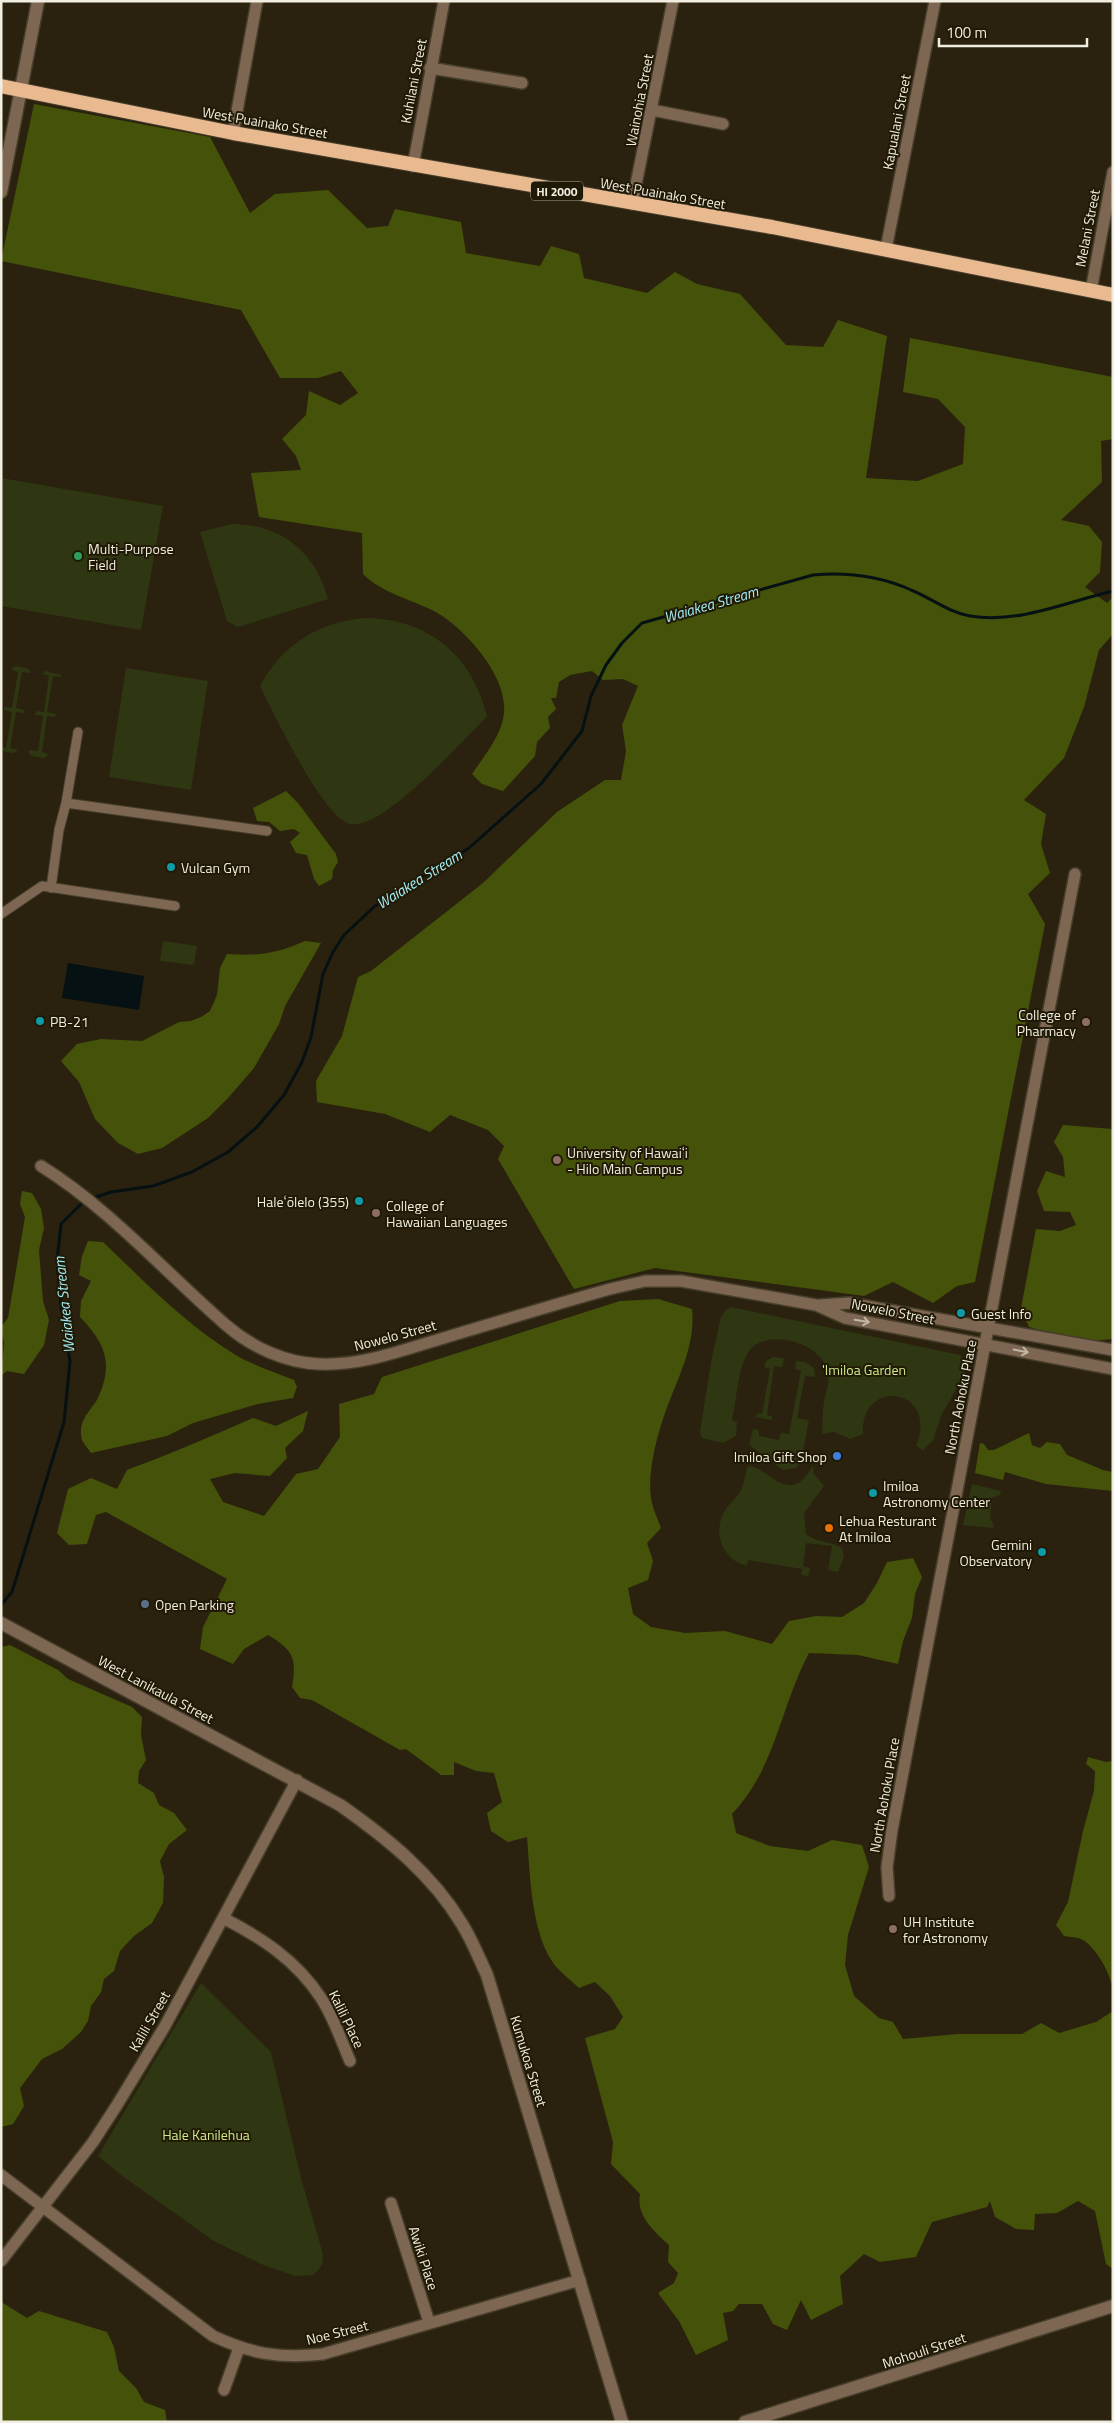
<svg xmlns="http://www.w3.org/2000/svg" width="1114" height="2423" viewBox="0 0 1114 2423" font-family="'Titillium Web',sans-serif">
  <rect width="100%" height="100%" fill="#2a220e"/>
  <path fill="#2e3712" d="M1,478L163,506L141,630L1,606Z
    M232,524C280,524 316,552 328,599L238,627L227,621L200,532Z
    M363,618C427,618 472,654 487,716C465,739 381,832 350,824C322,817 274,713 260,686C282,645 317,623 363,618Z
    M15,666L27,668L30,671V673L22,672L16,708L24,710V713L16,712L10,748L18,750L14,753L1,751V747L6,748L12,712L4,710V707L12,708L18,672L11,670Z
    M126,668L208,681L191,790L109,777Z
    M45,671L61,675V677L53,676L47,712L56,714L55,717L47,716L42,752L48,754L45,758L31,756L29,753V750L38,751L43,716L35,715L36,711L44,712L49,676L42,674Z
    M163,941L197,946L194,965L160,961Z
    M731,1307L960,1355L967,1364L966,1371L941,1416L933,1440L923,1450L916,1446C940,1388 860,1376 863,1434L850,1439L834,1432L822,1434C823,1424 822,1413 824,1403C825,1393 830,1383 828,1373C824,1342 761,1324 746,1356C738,1371 736,1404 732,1420L737,1422L736,1436L723,1443L702,1438L700,1431L712,1357L721,1317L725,1311Z
    M773,1357L784,1358L782,1367L774,1366L767,1415L772,1416V1420L756,1417L757,1413L762,1414L770,1369L764,1367L766,1361Z
    M796,1361L805,1362L814,1368L815,1377L805,1376L797,1418L809,1420L801,1461L796,1468L783,1470L749,1445L753,1429L759,1430V1436L779,1440L781,1433L789,1434L801,1371L795,1369Z
    M813,1465L814,1474L824,1486L804,1513L806,1534C819,1544 829,1540 842,1548L844,1557L838,1572L828,1570L832,1546L806,1543L803,1566L810,1568L808,1576L801,1575L802,1569L748,1560L747,1566C724,1560 713,1536 723,1514C727,1505 735,1500 740,1492C744,1485 745,1474 748,1466C768,1466 790,1510 813,1465Z
    M972,1484L1001,1491L1000,1495L992,1498L990,1518L994,1526L992,1528L963,1525Z
    M201,1983L271,2052L301,2178L323,2254L322,2265L314,2275L295,2276L261,2264L214,2241L121,2175L98,2156Z"/>
  <path fill="#445309" d="M34,104L210,137L250,213L275,194L328,190L367,228L388,226L395,209L461,222L466,253L540,266L551,246L579,254L584,278L647,293L675,272L697,284L740,294L786,345L823,347L838,320L887,336L866,478L918,481L963,464L965,427L938,399L903,392L910,338L1113,377V439L1101,441L1102,482L1061,520L1089,526L1102,542L1100,572L1085,587L1107,603L1113,597V634L1099,650L1084,707L1064,758L1024,800L1046,814L1041,844L1050,873L1028,894L1045,924L975,1282L957,1286L933,1303L893,1282L864,1296L655,1268L574,1289L498,1159L504,1146L488,1130L450,1115L430,1132L385,1114L317,1102L316,1081L342,1036L358,977L371,971L483,883L557,812L605,780H621L626,751L622,725L638,686L623,679L603,680L592,671L570,675L559,682L556,698H551L556,709L548,717L550,728L537,742L535,756L503,791L482,784L472,774C484,756 502,735 504,713C508,676 464,627 434,611C410,599 382,593 363,574L362,533L259,517L251,473L301,470L296,456L282,439L306,415L309,391L340,405L358,393L341,371L318,378H280L241,310L1,261Z
    M286,791L298,803L336,854L338,862L333,870L332,879L319,886L314,879L307,855L296,853L290,842L300,833L294,829L280,831L269,822L257,821L253,808Z
    M305,941L321,943L285,1006L279,1024L254,1068L228,1098L208,1118L182,1135L162,1148L138,1154L118,1143L95,1119L79,1082L61,1061L77,1044L101,1039L142,1041L179,1022L191,1021L201,1017L210,1011L217,995L220,968L227,954C259,956 275,954 305,941Z
    M1063,1125L1113,1129V1339L1090,1341L1068,1339L1029,1327L1021,1308L1036,1229L1060,1231L1076,1225L1070,1212L1044,1211L1037,1191L1046,1171L1065,1177L1063,1157L1054,1142Z
    M22,1191L32,1193L41,1209L44,1228L39,1250L43,1301L49,1320L44,1345L24,1374L7,1371L1,1376L4,1343L1,1327L8,1318L25,1217L20,1204Z
    M88,1241L103,1242C145,1282 184,1323 234,1354C252,1365 274,1372 294,1380L297,1387L293,1398L258,1404L193,1423L167,1436L91,1453C88,1449 84,1444 82,1440C77,1420 91,1411 98,1398C114,1363 105,1343 80,1317L81,1301L91,1281L79,1275L82,1256Z
    M658,1299L692,1309C696,1347 676,1381 664,1416C656,1439 646,1478 652,1503C654,1511 658,1520 661,1528L647,1543L653,1561L648,1580L628,1588L633,1614L651,1627L685,1633L725,1631L772,1644L789,1621L816,1616L842,1617L864,1603L877,1583L887,1562L913,1558L922,1577L915,1594L912,1618L903,1641L898,1664L858,1655L809,1653C780,1707 776,1768 732,1814L736,1833L770,1846L808,1851L832,1840L862,1845L869,1867L848,1935L845,1965L854,1996L879,2018L893,2022L903,2039L958,2034H1022L1041,2023L1059,2033L1096,2022L1113,2011V2269L1106,2264L1095,2211L1078,2201L1057,2213L1035,2214L1034,2230L1016,2229L995,2217L990,2201L987,2207L932,2222L916,2257L880,2262L864,2254L840,2276L843,2304L811,2320L801,2300L787,2330L773,2324L762,2304H739L733,2311L723,2313L728,2340L696,2355L679,2321L658,2293L674,2283L678,2273L668,2262L669,2245C654,2231 636,2216 640,2194L611,2164L613,2142L585,2038L615,2029L623,2017L610,1996L595,1982L579,1988C570,1979 558,1971 552,1961C531,1930 530,1873 527,1837L508,1842L491,1831L487,1813L502,1802L494,1773L476,1771L454,1762V1775H441L406,1749L400,1750L312,1700L300,1698L292,1687C297,1658 293,1650 268,1635L244,1649L233,1664L200,1649L203,1627L227,1579L106,1512L96,1515L87,1544L69,1545L57,1533L68,1489L91,1478L117,1489L127,1470C170,1454 212,1436 253,1418L276,1426L308,1411L303,1431L285,1448L287,1458L270,1476L235,1473L210,1479L223,1502L264,1516L296,1474L318,1469L340,1437L339,1404L374,1394L382,1377L620,1301Z
    M1029,1433L1032,1445L1040,1448L1047,1442L1060,1444L1067,1455L1103,1470L1113,1472V1491L1046,1484L1005,1472L1003,1480L975,1473L980,1443L984,1444L988,1450H994Z
    M10,1645L58,1670L68,1679L132,1707L142,1717L141,1735L146,1760L139,1771L138,1783L154,1793L159,1805L174,1813L187,1830L169,1844L160,1861L164,1877L163,1903L152,1923L134,1936L120,1951L114,1971L104,1979L101,1992L91,2006L88,2021L81,2032L62,2049L42,2059L20,2088L24,2106L13,2124L1,2127V1647Z
    M1088,1757L1106,1762L1113,1761V1991C1111,1974 1097,1949 1083,1940C1078,1937 1070,1937 1064,1936L1056,1925L1068,1902L1083,1831L1094,1791L1095,1771L1086,1764Z
    M1,2300L3,2303L27,2318L39,2311L107,2332L114,2347L119,2371L136,2388L144,2402L165,2410L167,2422H1Z"/>
  <path fill="#051113" d="M68,963L144,976L139,1010L62,998Z"/>
  <g fill="none" stroke-linecap="round" stroke-linejoin="round">
    <path stroke="#051113" stroke-width="3" d="M93,1198L111,1192L153,1186L192,1172L228,1152L257,1127L284,1095L302,1062L311,1037L323,974L333,952L344,935L375,906L469,848L541,784L582,731L591,696L606,665L622,643L642,623L813,575C847,572 880,576 911,590C931,598 948,612 970,616C1019,624 1066,602 1113,591
      M1,1605L12,1592L64,1422L70,1361L61,1306L57,1261L61,1224L84,1201"/>
    <g stroke="#463e2b" stroke-width="11">
      <path id="pedestrian" d="M66,803L78,732
        M51,888L59,830L66,803L267,831
        M1,914L42,886L175,906"/>
    </g>
    <g stroke="#463e2b" stroke-width="14">
      <path id="minor" d="M430,68L522,83
        M652,110L723,124
        M233,133L257,1
        M413,166L444,1
        M632,204L673,1
        M886,249L935,1
        M1091,291L1113,172
        M41,1166C110,1209 165,1272 226,1325C251,1347 286,1363 319,1364C363,1366 405,1349 447,1337C501,1321 556,1304 610,1289L645,1281H681L816,1305L845,1318L1113,1369
        M820,1305L849,1303L1113,1350
        M889,1896L887,1867L892,1830L1075,874
        M223,1918C262,1938 296,1960 321,1998C333,2016 341,2040 350,2061
        M1,2175L213,2336C252,2354 280,2359 323,2354L580,2280
        M391,2203L429,2322
        M1,2261L93,2142L117,2105L165,2026L297,1780
        M224,2390L239,2348"/>
    </g>
    <g stroke="#463e2b" stroke-width="15">
      <path id="tertiary" d="M1,192L38,1
        M1,1623L340,1805C387,1838 432,1874 462,1924C472,1940 479,1958 487,1975L622,2422
        M745,2422L1113,2306"/>
    </g>
    <g stroke="#463e2b" stroke-width="16">
      <path id="trunk" d="M1,86L233,133L772,227L1113,295"/>
    </g>
    <use href="#pedestrian" stroke="#7e6752" stroke-width="9"/>
    <use href="#minor" stroke="#7e6752" stroke-width="11"/>
    <use href="#tertiary" stroke="#7e6752" stroke-width="12"/>
    <use href="#trunk" stroke="#e9b98f" stroke-width="14"/>
  </g>
  <defs><path id="oneway-shaft" d="M-6 0H5M1.5-3L5.5 0L1.5 3" fill="none" stroke-width="1.6" stroke-linecap="round" stroke-linejoin="round" transform="scale(1.25)"/></defs>
  <g stroke="#c3b7a7">
    <use href="#oneway-shaft" transform="translate(862 1321) rotate(10)"/>
    <use href="#oneway-shaft" transform="translate(1021 1351) rotate(11)"/>
  </g>
  <circle fill="#2e9e5b" stroke="#201905" stroke-width="2" cx="78" cy="556" r="5"/>
  <g fill="#0f9aa8" stroke="#201905" stroke-width="2">
    <circle cx="171" cy="867" r="5"/>
    <circle cx="40" cy="1021" r="5"/>
    <circle cx="359" cy="1201" r="5"/>
    <circle cx="961" cy="1313" r="5"/>
    <circle cx="873" cy="1493" r="5"/>
    <circle cx="1042" cy="1552" r="5"/>
  </g>
  <g fill="#8d6e63" stroke="#201905" stroke-width="2">
    <circle cx="1086" cy="1022" r="5"/>
    <circle cx="557" cy="1160" r="5"/>
    <circle cx="376" cy="1213" r="5"/>
    <circle cx="893" cy="1929" r="5"/>
  </g>
  <circle fill="#3f7fe0" stroke="#201905" stroke-width="2" cx="837" cy="1456" r="5"/>
  <circle fill="#e8710a" stroke="#201905" stroke-width="2" cx="829" cy="1528" r="5"/>
  <circle fill="#5c6f8a" stroke="#201905" stroke-width="2" cx="145" cy="1604" r="5"/>
  <g text-anchor="middle" dominant-baseline="central" stroke-width="4" stroke-linejoin="round" paint-order="stroke">
    <rect fill="#201905" stroke="#b2ad9e" stroke-width="1" x="531" y="181.5" width="52" height="19" rx="4"/>
    <g font-size="12" font-weight="bold" fill="#f1ede0">
      <text x="557" y="191">HI 2000</text>
    </g>
    <g font-size="14" fill="#f1ede0" stroke="#201905">
      <text transform="translate(413 81) rotate(-79)">Kuhilani Street</text>
      <text transform="translate(639 100) rotate(-79)">Wainohia Street</text>
      <text transform="translate(265 122) rotate(10)">West Puainako Street</text>
      <text transform="translate(896 122) rotate(-79)">Kapualani Street</text>
      <text transform="translate(663 193) rotate(10)">West Puainako Street</text>
      <text transform="translate(1087 228) rotate(-79)">Melani Street</text>
      <text transform="translate(893 1311) rotate(11)">Nowelo Street</text>
      <text transform="translate(395 1335) rotate(-15)">Nowelo Street</text>
      <text transform="translate(960 1397) rotate(-79)">North Aohoku Place</text>
      <text transform="translate(156 1689) rotate(28)">West Lanikaula Street</text>
      <text transform="translate(884 1795) rotate(-80)">North Aohoku Place</text>
      <text transform="translate(347 2019) rotate(64)">Kalili Place</text>
      <text transform="translate(149 2021) rotate(-60)">Kalili Street</text>
      <text transform="translate(529 2061) rotate(73)">Kumukoa Street</text>
      <text transform="translate(424 2258) rotate(72)">Awiki Place</text>
      <text transform="translate(337 2332) rotate(-14)">Noe Street</text>
      <text transform="translate(924 2350) rotate(-18)">Mohouli Street</text>
    </g>
    <g font-size="14" fill="#f1ede0" stroke="#201905" text-anchor="start">
      <text x="88" y="548">Multi-Purpose<tspan x="88" dy="16">Field</tspan></text>
      <text x="181" y="867">Vulcan Gym</text>
      <text x="1076" y="1014" text-anchor="end">College of<tspan x="1076" dy="16">Pharmacy</tspan></text>
      <text x="50" y="1021">PB-21</text>
      <text x="567" y="1152">University of Hawaiʻi<tspan x="567" dy="16">- Hilo Main Campus</tspan></text>
      <text x="349" y="1201" text-anchor="end">Haleʻōlelo (355)</text>
      <text x="386" y="1205">College of<tspan x="386" dy="16">Hawaiian Languages</tspan></text>
      <text x="971" y="1313">Guest Info</text>
      <text x="827" y="1456" text-anchor="end">Imiloa Gift Shop</text>
      <text x="883" y="1485">Imiloa<tspan x="883" dy="16">Astronomy Center</tspan></text>
      <text x="839" y="1520">Lehua Resturant<tspan x="839" dy="16">At Imiloa</tspan></text>
      <text x="1032" y="1544" text-anchor="end">Gemini<tspan x="1032" dy="16">Observatory</tspan></text>
      <text x="155" y="1604">Open Parking</text>
      <text x="903" y="1921">UH Institute<tspan x="903" dy="16">for Astronomy</tspan></text>
    </g>
    <g font-size="14" fill="#cee988" stroke="#201905">
      <text x="864" y="1369">'Imiloa Garden</text>
      <text x="206" y="2134">Hale Kanilehua</text>
    </g>
    <g font-size="15" font-style="italic" fill="#a2edf7" stroke="#201905">
      <text transform="translate(711 604) rotate(-16)">Waiakea Stream</text>
      <text transform="translate(419 879) rotate(-32)">Waiakea Stream</text>
      <text transform="translate(64 1305) rotate(-96)">Waiakea Stream</text>
    </g>
  </g>
  <rect width="1114" height="2423" fill="none" stroke="#f1ede0" stroke-width="5"/>
  <path d="M939 38v8h148v-8" fill="none" stroke="#f1ede0" stroke-width="2.5"/>
  <text x="946" y="38" font-size="15" fill="#f1ede0" stroke="#201905" stroke-width="4" paint-order="stroke">100 m</text>
</svg>
